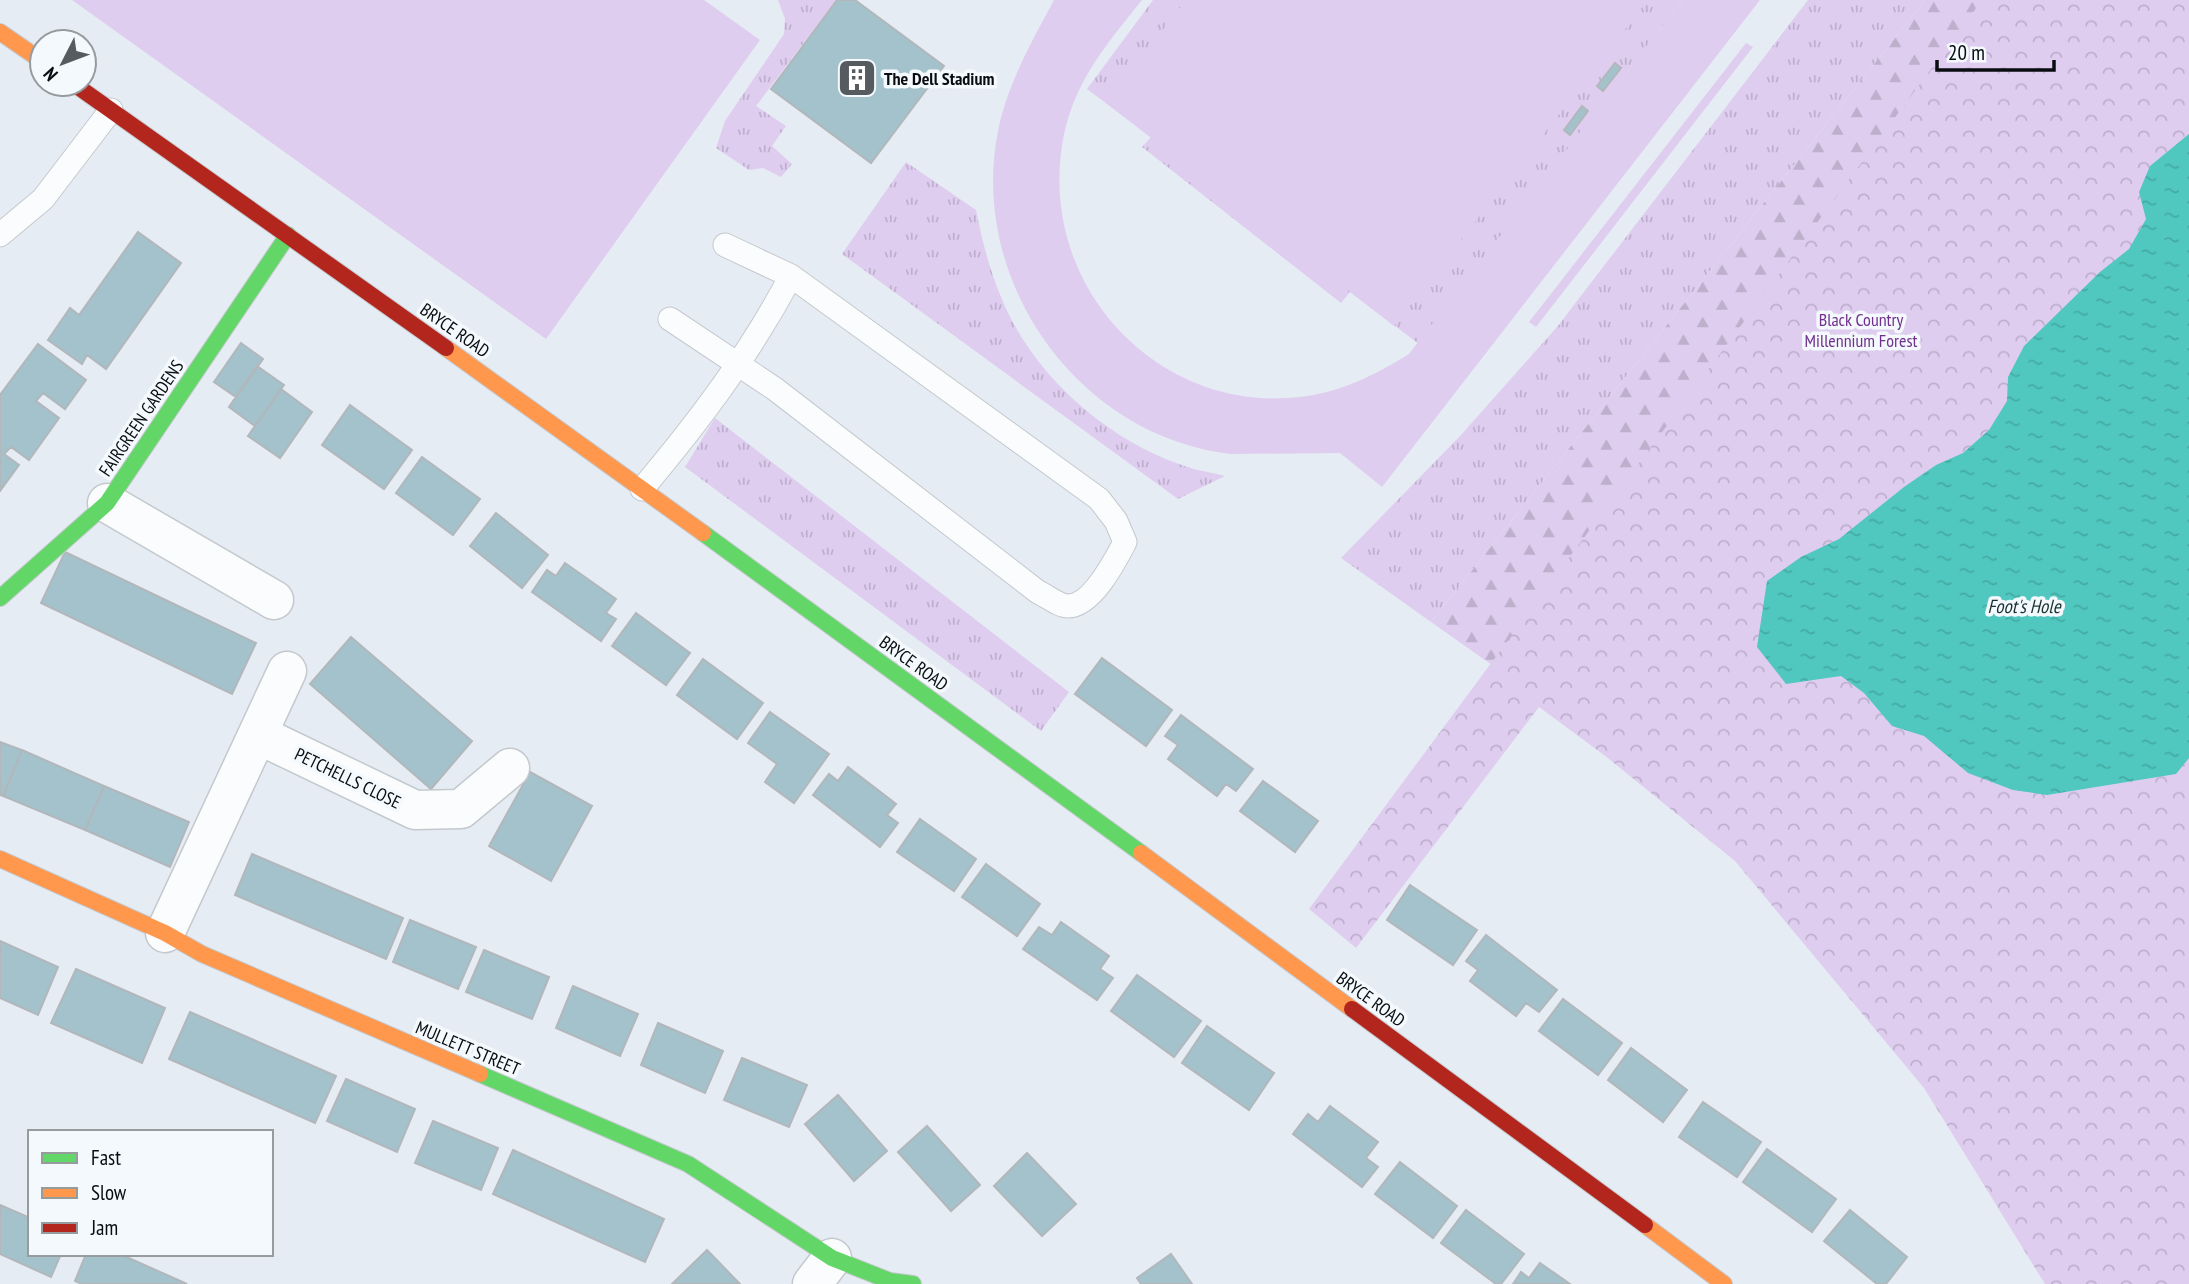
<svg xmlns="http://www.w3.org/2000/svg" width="2189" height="1284" viewBox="0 0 2189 1284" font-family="'PT Sans Narrow',sans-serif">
  <defs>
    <pattern id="grass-tufts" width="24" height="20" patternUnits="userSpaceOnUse" patternTransform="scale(1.75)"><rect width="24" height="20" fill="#dfcdf0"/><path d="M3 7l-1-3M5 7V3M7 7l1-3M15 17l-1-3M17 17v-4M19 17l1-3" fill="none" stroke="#beafcd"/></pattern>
    <pattern id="forest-firs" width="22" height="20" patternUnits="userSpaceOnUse" patternTransform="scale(1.75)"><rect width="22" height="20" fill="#dfcdf0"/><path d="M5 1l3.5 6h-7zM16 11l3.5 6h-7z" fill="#beafcd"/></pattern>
    <pattern id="park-crowns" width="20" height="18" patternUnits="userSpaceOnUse" patternTransform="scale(1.75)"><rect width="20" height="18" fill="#dfcdf0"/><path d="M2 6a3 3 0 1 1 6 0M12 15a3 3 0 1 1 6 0" fill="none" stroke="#beafcd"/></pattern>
    <pattern id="water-ripples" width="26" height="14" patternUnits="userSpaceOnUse" patternTransform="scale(1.75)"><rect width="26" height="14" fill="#50c8bf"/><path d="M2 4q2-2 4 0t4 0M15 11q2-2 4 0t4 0" fill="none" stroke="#44aba3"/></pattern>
  </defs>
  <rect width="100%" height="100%" fill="#e6ecf3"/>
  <path fill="url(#grass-tufts)" d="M778,0H836L756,106L786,126L772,146L792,164L781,177L763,168L749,170L716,148L725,121L784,34L785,19Z
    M1153,0H1682L1419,344L1350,292L1341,303L1142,147L1151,137L1087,89Z
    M1808,0H1925L1431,622L1341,558L1460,436L1557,327Z
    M906,162L976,210C982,239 989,269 1001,297C1031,372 1103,437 1179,464C1193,470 1210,472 1225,476L1178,499L842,254Z
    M715,418L1069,692L1041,731L685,467Z"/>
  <path fill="url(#forest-firs)" d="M1925,0H2189L1539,707L1492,665L1431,622Z"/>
  <path fill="url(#park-crowns)" d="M1982,0H2189V1284H2045L1924,1088L1735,861L1604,755L1539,707L1356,948L1309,909Z"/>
  <path fill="#dfcdf0" d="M72,0H704L760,40L546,339Z
    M1054,0H1142C1103,49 1069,87 1061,153C1043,303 1179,429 1327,392C1357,384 1383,370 1409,354L1682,0H1760L1382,487L1340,453L1231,454C1079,437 968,282 998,131C1007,85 1032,41 1054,0Z
    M1186,0H1648L1394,326L1106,103Z
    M1746,43L1753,47L1536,327L1529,322Z"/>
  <path fill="url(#water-ripples)" d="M2189,134V758L2176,774L2047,795L2013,790L1968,773L1924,736L1892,726L1864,693L1841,676L1786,684L1757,647L1767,581L1801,557L1839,539L1904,487L1936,465L1963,453L1989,430L2007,401L2008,377L2024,346L2100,272L2129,249L2146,219L2139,192L2150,166Z"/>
  <path fill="#a3c2cb" stroke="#b1b7bb" stroke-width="2" d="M837,0H855L944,66L871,163L771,89Z
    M1615,63L1621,68L1603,91L1597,86Z
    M1582,106L1588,111L1570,135L1564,130Z
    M138,232L181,263L106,369L87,355L82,364L48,340L70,308L79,315Z
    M241,343L263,359L236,397L214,382Z
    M38,344L86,380L65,409L43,393L36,401L59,418L29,460L11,447L4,454L19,465L0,491V395Z
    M257,366L284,385L255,426L229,407Z
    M281,389L312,412L280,458L248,436Z
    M350,405L412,450L384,489L322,445Z
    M422,457L480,499L453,535L396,493Z
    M496,513L548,555L522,588L470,546Z
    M65,552L256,643L232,694L41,603Z
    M565,563L616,599L606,613L616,619L601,641L532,592L547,570L556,576Z
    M636,613L690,653L666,685L612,646Z
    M351,637L472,741L431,789L310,684Z
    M1102,658L1172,710L1146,746L1075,694Z
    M703,659L763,703L737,739L677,695Z
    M770,712L829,754L794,803L765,782L777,764L748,743Z
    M1181,715L1253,769L1236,791L1226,784L1217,796L1168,759L1178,745L1165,736Z
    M0,742L22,750L3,796L0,795Z
    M22,750L104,786L85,830L3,796Z
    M848,767L896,804L887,815L898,823L880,847L813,795L829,774L838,781Z
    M530,772L592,806L551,881L489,846Z
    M1263,781L1318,821L1295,852L1240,811Z
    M104,786L189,822L170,867L85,830Z
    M920,819L976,859L954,891L897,852Z
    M252,854L403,918L386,959L235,895Z
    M986,864L1040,904L1017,936L962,897Z
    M1410,885L1477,930L1453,965L1387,920Z
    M410,920L476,947L458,989L393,962Z
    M1061,922L1109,956L1100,969L1113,978L1097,1000L1023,949L1039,927L1052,935Z
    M1486,935L1557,990L1539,1012L1526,1003L1516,1016L1470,981L1478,970L1466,961Z
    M0,941L58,967L38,1015L0,998Z
    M484,950L549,977L532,1019L466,992Z
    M76,969L165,1008L142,1063L51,1023Z
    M1137,975L1201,1021L1174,1057L1111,1011Z
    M573,986L638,1014L620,1056L556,1028Z
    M1563,999L1622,1043L1598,1075L1539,1031Z
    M190,1012L336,1076L315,1123L169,1059Z
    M658,1023L723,1051L705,1093L641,1065Z
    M1207,1026L1274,1073L1249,1110L1182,1063Z
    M1631,1048L1687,1090L1663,1122L1608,1080Z
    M742,1058L807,1085L789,1127L724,1100Z
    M346,1079L415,1109L397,1152L327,1121Z
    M838,1095L887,1151L854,1181L805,1124Z
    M1703,1102L1761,1142L1737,1177L1679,1137Z
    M1330,1106L1378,1142L1366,1158L1378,1167L1362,1187L1293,1134L1308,1114L1318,1122Z
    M433,1121L498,1148L481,1190L415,1163Z
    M927,1126L980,1185L951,1211L898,1152Z
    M1767,1149L1836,1199L1812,1232L1743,1182Z
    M513,1150L664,1219L645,1262L493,1194Z
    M1027,1153L1076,1204L1042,1236L994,1186Z
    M1400,1162L1457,1206L1433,1238L1375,1194Z
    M0,1205L30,1218V1254H61L51,1277L0,1254Z
    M1466,1210L1524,1254L1501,1284H1496L1441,1243Z
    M1850,1210L1907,1257L1886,1284H1877L1824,1241Z
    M707,1250L740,1284H672Z
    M86,1254H120L187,1284H82L75,1281Z
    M1171,1254L1192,1284H1141L1137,1278Z
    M1540,1263L1570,1284H1513L1521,1272L1529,1278Z"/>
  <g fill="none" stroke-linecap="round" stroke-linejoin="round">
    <g stroke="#c4c9ce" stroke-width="25">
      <path id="lane" d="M0,235L43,199L111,110
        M725,245L791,276
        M642,489C700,420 749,355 791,276L1099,499L1116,521L1125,542C1115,561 1092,606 1068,606C1059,606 1047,596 1038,592L775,389L670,319"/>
    </g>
    <g stroke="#c4c9ce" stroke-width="41">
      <path id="street" d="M107,503L274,600
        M259,735L415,810L461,809L510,768
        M165,933L287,671
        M812,1284L832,1258"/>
    </g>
    <g stroke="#c4c9ce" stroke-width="18">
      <path id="fast" d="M703,533L1141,853
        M0,598L107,503L288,235
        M480,1074L688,1164L832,1258L890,1281L913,1284"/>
    </g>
    <g stroke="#c4c9ce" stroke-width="18">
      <path id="slow" d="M0,32L42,61
        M446,348L703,533
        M1141,853L1352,1009
        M0,859L165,933L202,954L480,1074
        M1645,1225L1724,1284"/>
    </g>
    <g stroke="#c4c9ce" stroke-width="18">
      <path id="jam" d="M74,84L446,348
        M1352,1009L1645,1225"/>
    </g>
    <use href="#lane" stroke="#fbfcfd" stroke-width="23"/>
    <use href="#street" stroke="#fbfcfd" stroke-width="38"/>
    <use href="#fast" stroke="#63d668" stroke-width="16"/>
    <use href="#slow" stroke="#ff974d" stroke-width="16"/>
    <use href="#jam" stroke="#b3261e" stroke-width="16"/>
  </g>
  <defs>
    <g id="building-square" transform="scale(2.0125)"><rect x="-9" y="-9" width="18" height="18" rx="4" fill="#565b5f" stroke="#f4f9fd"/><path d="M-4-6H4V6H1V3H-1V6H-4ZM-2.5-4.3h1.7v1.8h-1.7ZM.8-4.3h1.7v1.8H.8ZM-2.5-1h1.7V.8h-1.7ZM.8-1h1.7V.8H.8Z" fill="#fff"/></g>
  </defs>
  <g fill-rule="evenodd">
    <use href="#building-square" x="857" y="78"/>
  </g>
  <g text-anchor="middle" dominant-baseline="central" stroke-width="7" stroke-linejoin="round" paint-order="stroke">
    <g font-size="18" font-weight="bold" fill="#090d10" stroke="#f4f9fd" text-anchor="start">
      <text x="884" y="78">The Dell Stadium</text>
    </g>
    <g font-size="18" fill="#71308d" stroke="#f4f9fd">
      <text x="1861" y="319">Black Country<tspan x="1861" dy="21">Millennium Forest</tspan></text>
    </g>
    <g font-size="18" fill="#090d10" stroke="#f4f9fd">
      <text transform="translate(455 330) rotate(35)">BRYCE ROAD</text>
      <text transform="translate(141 418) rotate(-56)">FAIRGREEN GARDENS</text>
      <text transform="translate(914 663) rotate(36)">BRYCE ROAD</text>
      <text transform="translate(348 778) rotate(26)">PETCHELLS CLOSE</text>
      <text transform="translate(1371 999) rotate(36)">BRYCE ROAD</text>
      <text transform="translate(468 1048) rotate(23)">MULLETT STREET</text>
    </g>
    <g font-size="19" font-style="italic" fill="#19312e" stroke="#f4f9fd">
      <text x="2024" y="606">Foot's Hole</text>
    </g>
  </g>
  <rect x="28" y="1130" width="245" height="126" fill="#f4f9fd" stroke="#969b9e" stroke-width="2"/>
  <rect x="42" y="1153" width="35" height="10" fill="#63d668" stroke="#969b9e" stroke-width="2"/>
  <text x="91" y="1165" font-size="21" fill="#090d10">Fast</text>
  <rect x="42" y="1188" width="35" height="10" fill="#ff974d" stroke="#969b9e" stroke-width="2"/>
  <text x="91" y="1200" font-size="21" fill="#090d10">Slow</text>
  <rect x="42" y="1223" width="35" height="10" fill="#b3261e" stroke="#969b9e" stroke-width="2"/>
  <text x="91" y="1235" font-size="21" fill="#090d10">Jam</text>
  <g transform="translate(63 63) rotate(228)"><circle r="33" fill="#f4f9fd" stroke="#969b9e" stroke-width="2"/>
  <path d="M0-5L12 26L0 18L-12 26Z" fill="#565b5f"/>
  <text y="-10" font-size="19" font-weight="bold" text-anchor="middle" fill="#090d10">N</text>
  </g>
  <path d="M1937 60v10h117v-10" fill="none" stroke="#090d10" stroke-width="3.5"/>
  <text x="1948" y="60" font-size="21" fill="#090d10" stroke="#f4f9fd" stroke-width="5" paint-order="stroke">20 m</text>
</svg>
